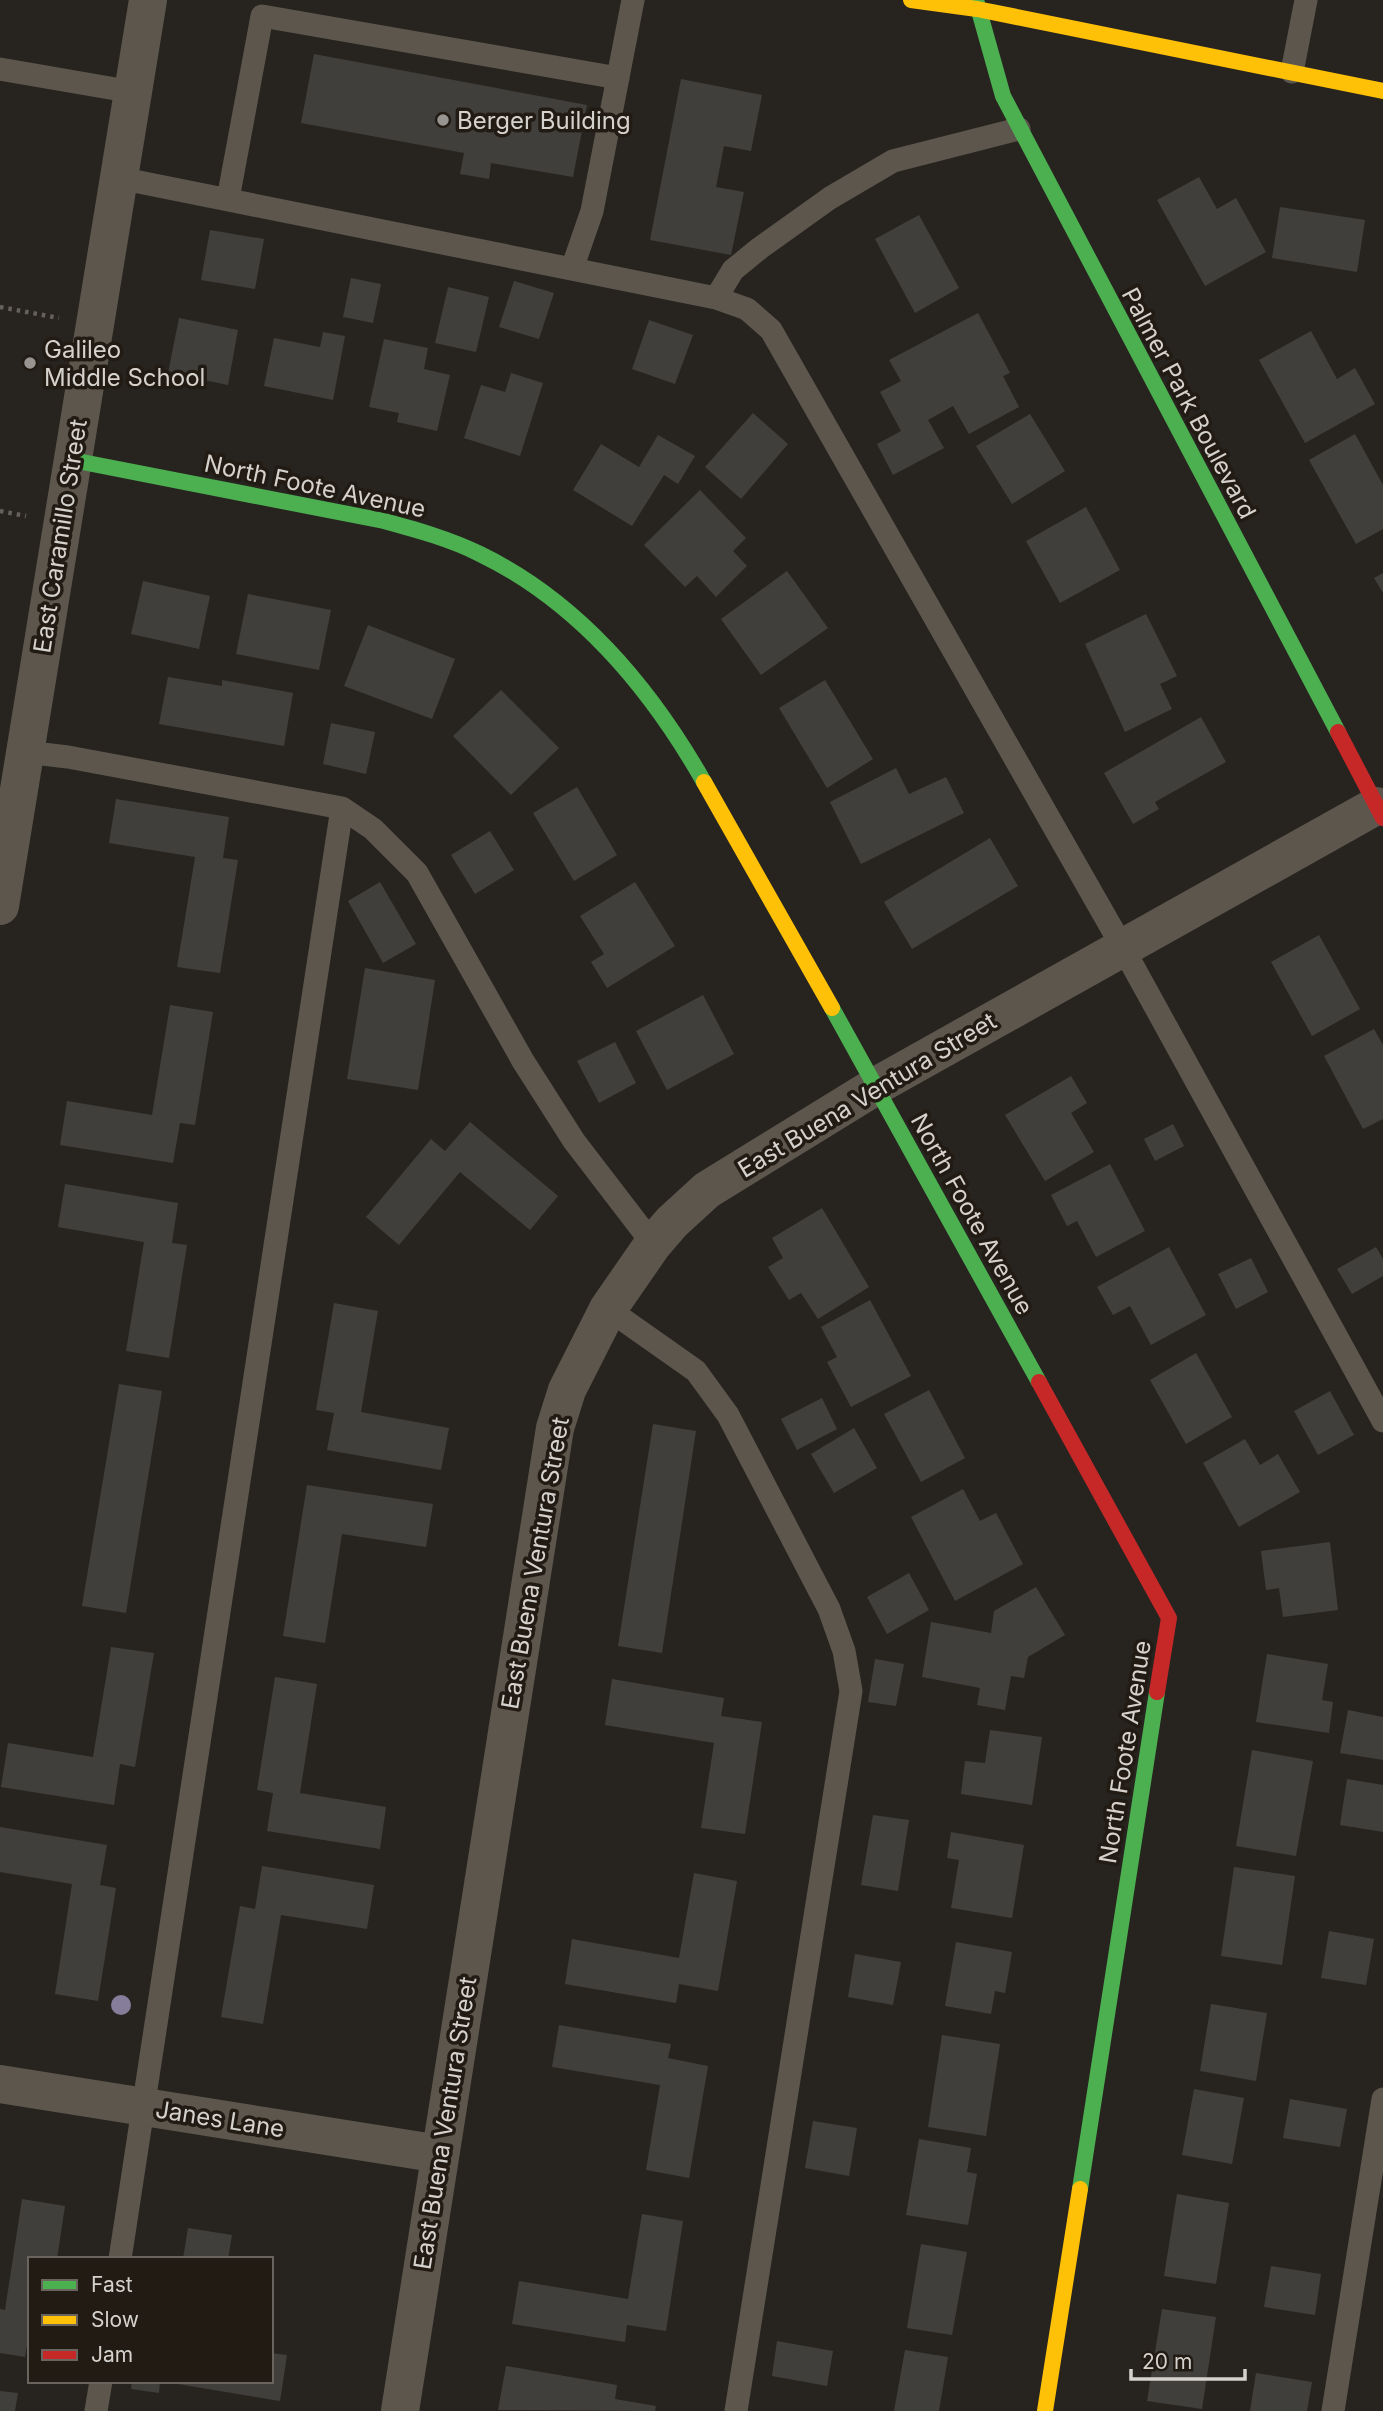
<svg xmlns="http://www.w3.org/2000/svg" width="1383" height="2411" viewBox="0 0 1383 2411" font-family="Inter,sans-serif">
  <rect width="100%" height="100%" fill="#272420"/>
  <path fill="#413f3c" d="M314,54L587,105L573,177L491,163L489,179L460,174L464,153L301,123Z
    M681,79L762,95L751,151L724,146L716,187L744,192L731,255L650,240Z
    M1199,177L1217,209L1236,198L1266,252L1205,286L1157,200Z
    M1280,207L1365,220L1357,272L1272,258Z
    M919,215L959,288L915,313L875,239Z
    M210,230L264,239L255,289L201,280Z
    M351,278L381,284L373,323L343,317Z
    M514,281L554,293L539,339L499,327Z
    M448,287L489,297L476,352L435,343Z
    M978,313L1010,373L1003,376L1019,407L969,434L953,406L928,420L944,448L893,475L877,444L901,431L880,392L901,381L889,360Z
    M179,318L238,330L228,385L168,373Z
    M649,320L693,335L675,384L632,369Z
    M1311,331L1337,379L1355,368L1375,404L1305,443L1259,360Z
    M323,332L345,336L333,400L264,386L274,338L320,347Z
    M384,339L428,348L424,369L450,375L437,431L397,422L399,413L369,407Z
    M511,373L543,383L520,456L464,438L481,385L505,392Z
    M753,413L788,444L741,499L705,467Z
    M1030,414L1065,471L1012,504L976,446Z
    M1355,434L1383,485V529L1356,544L1309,460Z
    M658,435L695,456L678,484L664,475L632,526L573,490L601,444L639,467Z
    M700,490L746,538L733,551L747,566L716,597L697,576L685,587L644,545Z
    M1086,507L1120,570L1060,603L1026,541Z
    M787,571L828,628L761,675L721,619Z
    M1383,573V593L1374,578Z
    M143,581L210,596L199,649L131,634Z
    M248,594L331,610L319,670L236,654Z
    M1146,614L1177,676L1160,684L1172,709L1125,732L1085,644Z
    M368,625L455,659L432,719L344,686Z
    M168,677L222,686V680L293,693L284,746L159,724Z
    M825,680L873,759L827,788L779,708Z
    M501,690L559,748L511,795L453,736Z
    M1201,717L1226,762L1155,802L1159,809L1133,824L1104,773Z
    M331,723L375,732L366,774L323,764Z
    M896,768L909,794L946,777L964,813L861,864L830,802Z
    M577,787L617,855L574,881L533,813Z
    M116,799L229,817L223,858L238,860L220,973L177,967L195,857L109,843Z
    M490,831L514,870L475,894L451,855Z
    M990,838L1018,886L912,949L884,902Z
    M380,882L416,944L383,963L348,901Z
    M635,882L675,946L607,988L591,962L604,954L580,916Z
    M1319,935L1360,1009L1312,1036L1271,962Z
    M365,968L435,980L418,1090L347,1079Z
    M703,995L734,1054L667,1090L636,1031Z
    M170,1005L213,1012L195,1125L180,1123L173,1163L60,1145L67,1101L152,1115Z
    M1374,1029L1383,1045V1119L1363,1129L1324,1056Z
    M615,1042L636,1083L599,1103L577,1061Z
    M1071,1076L1087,1103L1071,1113L1094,1152L1045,1181L1005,1115Z
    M470,1122L558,1196L530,1230L460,1172L399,1245L366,1217L431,1139L445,1151Z
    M1173,1124L1184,1146L1155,1161L1144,1139Z
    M1110,1164L1145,1231L1096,1257L1077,1221L1067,1226L1051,1195Z
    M65,1184L178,1203L172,1243L187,1245L169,1358L126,1351L144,1242L58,1227Z
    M822,1208L869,1287L818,1319L801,1293L789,1300L768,1267L783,1258L772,1238Z
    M1169,1247L1206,1315L1151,1345L1130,1306L1113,1315L1097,1287Z
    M1376,1247L1383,1259V1276L1352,1294L1337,1269Z
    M1251,1258L1268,1292L1236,1309L1218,1274Z
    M870,1300L911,1376L851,1407L827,1362L837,1357L821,1327Z
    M334,1303L378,1311L361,1412L449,1428L441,1470L327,1450L334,1413L316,1410Z
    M1196,1353L1232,1417L1186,1444L1150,1380Z
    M119,1384L162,1391L126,1613L82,1606Z
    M929,1390L965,1458L921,1482L884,1414Z
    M1330,1391L1354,1435L1318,1455L1294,1411Z
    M822,1398L837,1429L797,1450L781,1419Z
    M653,1424L696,1431L662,1653L618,1646Z
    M854,1428L877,1468L834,1493L811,1454Z
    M1245,1439L1260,1465L1278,1454L1300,1492L1239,1527L1203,1463Z
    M307,1485L433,1504L426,1547L342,1534L325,1643L283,1636Z
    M963,1489L980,1521L996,1513L1023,1564L955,1601L911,1517Z
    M1330,1542L1338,1610L1283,1617L1279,1588L1266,1590L1261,1551Z
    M909,1573L929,1610L887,1634L867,1597Z
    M1036,1587L1065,1635L1028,1657L1024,1678L1011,1676L1005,1710L977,1705L980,1688L922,1677L931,1622L991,1633L994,1611Z
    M111,1647L154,1653L135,1767L120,1764L114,1805L1,1787L8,1743L93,1757Z
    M1267,1654L1328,1664L1322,1700L1333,1702L1329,1733L1256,1722Z
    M875,1659L904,1664L896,1706L868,1702Z
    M275,1677L317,1684L300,1793L386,1807L380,1849L267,1831L273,1793L257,1790Z
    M612,1679L724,1698L721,1716L762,1722L745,1834L701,1828L714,1743L605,1725Z
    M1348,1710L1383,1717V1760L1340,1753Z
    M990,1730L1042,1737L1032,1805L961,1794L965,1761L985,1763Z
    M1252,1750L1313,1761L1296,1856L1236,1846Z
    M1347,1779L1383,1785V1832L1340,1825Z
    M873,1815L909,1820L898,1891L861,1885Z
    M0,1827L107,1845L100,1885L116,1888L98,2001L55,1994L72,1884L0,1872Z
    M951,1832L1024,1845L1012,1918L951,1908L959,1860L947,1858Z
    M262,1866L374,1885L367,1929L281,1915L263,2024L221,2017L240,1906L255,1909Z
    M1234,1867L1295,1876L1282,1965L1221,1956Z
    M694,1873L737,1881L718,1991L679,1984L676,2003L565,1984L572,1939L679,1958Z
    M1329,1931L1374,1939L1366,1985L1321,1978Z
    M956,1942L1012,1952L1005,1993L995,1991L991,2014L945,2006Z
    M855,1954L901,1962L893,2005L848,1997Z
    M1211,2004L1267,2013L1256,2081L1200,2071Z
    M559,2025L671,2044L668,2058L708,2066L689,2178L646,2170L660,2085L552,2067Z
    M942,2035L1000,2044L986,2136L928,2127Z
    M1194,2089L1244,2098L1232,2164L1182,2155Z
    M1290,2099L1347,2109L1340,2147L1283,2138Z
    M813,2121L857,2128L849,2176L805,2168Z
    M919,2139L971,2148L967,2172L977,2174L968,2225L906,2215Z
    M1177,2194L1229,2203L1216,2284L1164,2276Z
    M22,2199L65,2206L57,2259H30V2328L25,2357L0,2353V2309L5,2310Z
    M642,2214L683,2221L666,2331L627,2325L625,2342L512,2324L519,2281L628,2299Z
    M188,2228L232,2235L228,2259H183Z
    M921,2244L967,2252L952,2335L907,2328Z
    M1271,2266L1321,2274L1315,2315L1264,2307Z
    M1162,2309L1216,2317L1202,2409L1147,2401Z
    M777,2341L833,2351L827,2386L772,2376Z
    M905,2350L948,2357L939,2411H894Z
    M271,2353L287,2355L280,2401L178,2384L179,2381H271Z
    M506,2366L617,2385L615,2399L656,2406L655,2411L498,2410Z
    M1256,2373L1312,2382L1307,2411H1250Z
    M132,2381H160L159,2393L131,2389Z
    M0,2391L18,2393L15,2411H0Z"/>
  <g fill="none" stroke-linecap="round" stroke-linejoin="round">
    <path stroke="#66615b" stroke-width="4.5" stroke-dasharray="3.5 5" stroke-linecap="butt" d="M0,307L59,318
      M0,511L26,516"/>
    <path stroke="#5d564d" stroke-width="23" d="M0,69L133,92
      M1292,72L1306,0
      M119,178L716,298L747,309L771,330L1123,948L1383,1421
      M228,199L262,16L618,78
      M572,269L592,211L633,0
      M716,298L733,270L760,248L830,198L893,161L1019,129
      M25,752L68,757L342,808L373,829L417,873L523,1061L574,1141L653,1244
      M608,1309L696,1371L728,1415L829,1609L844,1651L851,1691L736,2411
      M120,2259L342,808
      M96,2411L101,2381
      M1333,2411L1383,2099"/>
    <path stroke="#5d564d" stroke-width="38" d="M0,906L148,0
      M0,2084L440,2154
      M400,2411L555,1428L567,1390L608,1309L653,1244L672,1222L707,1190L876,1086L1376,806"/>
    <path stroke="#4caf50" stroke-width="16" d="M976,0L1003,96L1338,732
      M72,460L384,521C417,530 450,539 480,554C579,602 651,689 704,782
      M832,1008L1039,1382
      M1080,2189L1157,1692"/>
    <path stroke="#ffc107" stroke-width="16" d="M911,0L977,9L1383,91
      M704,782L832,1008
      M1045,2411L1080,2189"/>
    <path stroke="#c62828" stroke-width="16" d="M1338,732L1383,818
      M1039,1382L1169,1618L1157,1692"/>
  </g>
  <circle fill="#867d9a" cx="121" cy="2005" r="10"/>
  <g fill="#989490" stroke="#211b13" stroke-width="2.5">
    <circle cx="443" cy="120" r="7"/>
    <circle cx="30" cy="363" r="7"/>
  </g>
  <g text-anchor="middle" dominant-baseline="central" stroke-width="7" stroke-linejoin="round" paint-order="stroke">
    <g font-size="24" fill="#d5d1cc" stroke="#211b13" text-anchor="start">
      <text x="457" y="120">Berger Building</text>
      <text x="44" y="349">Galileo<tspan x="44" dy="28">Middle School</tspan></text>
    </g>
    <g font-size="24" fill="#d5d1cc" stroke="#211b13">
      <text transform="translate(1189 403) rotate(62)">Palmer Park Boulevard</text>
      <text transform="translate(315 486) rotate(12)">North Foote Avenue</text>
      <text transform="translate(60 536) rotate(-81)">East Caramillo Street</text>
      <text transform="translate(867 1095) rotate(-31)">East Buena Ventura Street</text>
      <text transform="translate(972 1214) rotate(61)">North Foote Avenue</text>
      <text transform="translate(535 1563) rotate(-80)">East Buena Ventura Street</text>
      <text transform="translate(1125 1752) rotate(-81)">North Foote Avenue</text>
      <text transform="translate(220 2119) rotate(9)">Janes Lane</text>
      <text transform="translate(445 2123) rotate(-81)">East Buena Ventura Street</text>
    </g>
  </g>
  <rect x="28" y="2257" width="245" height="126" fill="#211b13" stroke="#69645d" stroke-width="2"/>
  <rect x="42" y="2280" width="35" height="10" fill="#4caf50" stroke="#69645d" stroke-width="2"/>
  <text x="91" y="2292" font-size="21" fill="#d5d1cc">Fast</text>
  <rect x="42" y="2315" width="35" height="10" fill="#ffc107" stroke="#69645d" stroke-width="2"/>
  <text x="91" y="2327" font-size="21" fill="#d5d1cc">Slow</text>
  <rect x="42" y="2350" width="35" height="10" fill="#c62828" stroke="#69645d" stroke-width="2"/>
  <text x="91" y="2362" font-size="21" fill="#d5d1cc">Jam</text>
  <path d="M1131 2369v10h114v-10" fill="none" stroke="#d5d1cc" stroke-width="3.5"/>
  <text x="1142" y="2369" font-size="21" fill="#d5d1cc" stroke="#211b13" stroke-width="5" paint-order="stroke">20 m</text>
</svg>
